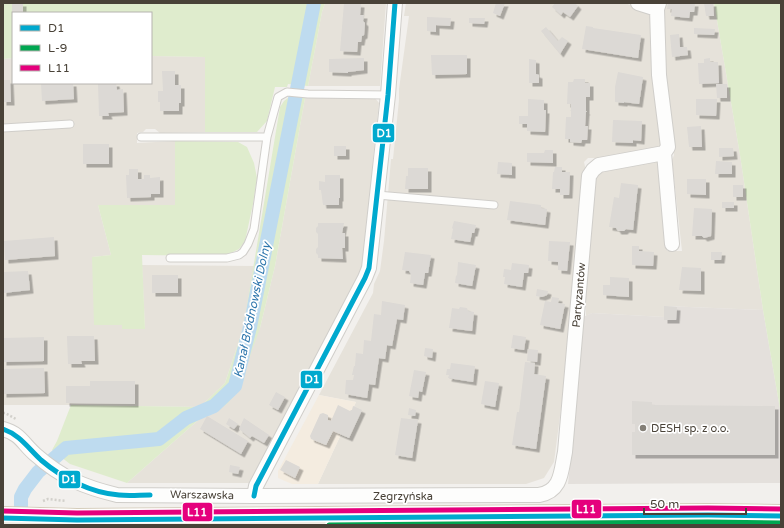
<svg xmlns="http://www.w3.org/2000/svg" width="784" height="528" viewBox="0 0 784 528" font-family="'Varela Round',sans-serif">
  <defs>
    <filter id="shadow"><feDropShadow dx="3.5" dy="3.5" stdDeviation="0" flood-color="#0004"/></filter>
  </defs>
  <rect width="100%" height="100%" fill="#f2f0ed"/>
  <path fill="#e6e2da" d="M325,3H386L380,86H308L322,12Z
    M406,3H624L647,10L653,17L663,139L661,148L603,158H588L584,162L586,171L569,347L554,462L544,478L526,484H318L356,402L319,395L373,293L374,284L380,271L384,241L391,159H393L399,100V89L409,16H404Z
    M665,3H714L740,155L763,310L664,306V317L592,313L586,316V301L583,295L596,173L598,170L658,160L667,251H682L672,160L674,155L665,90L662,24Z
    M151,56L205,57V132L160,133L155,129H146L143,132L137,133V143L175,141V206L98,205L111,255L92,257L122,325V329H145L142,265L254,266L243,329L225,383L200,407L71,405H3V59L13,58V83H151Z
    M305,98H375L379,103L373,158L370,214L363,267L341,316L250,483H127L204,415L208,416L217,411L260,328L275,266Z"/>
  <path fill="#f4ece0" d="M319,395L356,402L318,484H292L278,478V471Z"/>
  <path fill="#e4e0dc" d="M664,306L763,310L781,415V483L568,484L577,398L583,317L592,313L664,317Z"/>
  <path fill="#dfeccd" d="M3,3H325L322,12L308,86L288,84L287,87H275L267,121L257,132H205V57L151,56V13H13V58L3,59Z
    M714,3H781V415L763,310L740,155Z
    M289,97L305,98L275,266L260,328L238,390L228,403L217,411L207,416L204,415L127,483L70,464L52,450L57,441L71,405L200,407L225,383L243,329L280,107L284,101Z
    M175,141L238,142L247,147L254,163L257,178L253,204L245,241L239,249L233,252L222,256L142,255L145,329H122V325H94L92,257L111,255L98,205H175Z"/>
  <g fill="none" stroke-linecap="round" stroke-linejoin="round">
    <path stroke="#bedbef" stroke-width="14" d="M21,525V497L25,489L38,472L66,448L159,439L186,418L214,406L235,386L250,327L314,3"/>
  </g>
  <path fill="#dcd9d5" filter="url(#shadow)" d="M12,3H23V13H12Z
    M344,3L361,4L360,15H364L363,21L365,23L364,35L362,36L361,42H358L357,52L340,51Z
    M496,3H505L500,16L493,13Z
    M555,3H575L578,6L570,17L563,12L561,15L552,7Z
    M668,3H695L694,12H690L689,18L671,16L672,9H667Z
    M704,3H713L714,16H706Z
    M427,17L451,18L450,26L436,25V32L427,31Z
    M469,18H485L484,24L469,23Z
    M586,26L593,27V28L641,35L638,58L582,49Z
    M546,27L558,41L562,37L568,41L560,54L541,31Z
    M694,28L715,29L714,35L694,34Z
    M679,34L680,47H687L688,55L672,57L670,35Z
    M431,55H467V74L432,75Z
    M364,58V70L348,72V73L329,72V59Z
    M710,58V62H718L719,83L699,84L698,63H704V59Z
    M529,59L536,60V74L539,75V83H529Z
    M162,71H175V85H181V103H179V111H160V102H158V91H163Z
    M618,72L643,77L639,104L624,102V103L615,102V87Z
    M574,79H585V83H590V97H586V111L587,112H586L585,126H588L587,140H582L581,143L570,142V139H565L566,117H571V111H570L571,110V104H567L568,82H573Z
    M3,80H10L11,102H3Z
    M41,83H73L74,99L42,101Z
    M98,83H116L117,90L123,89L124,112L108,113L109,116H99Z
    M716,84H727V98H717Z
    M528,99L544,100V110H546L545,132L527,131V124H519V116H528Z
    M696,99H717L716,116L696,115Z
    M613,120L642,121L641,141L633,140V143L612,142Z
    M701,126L702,147H689L687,127Z
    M83,144H109V164H83Z
    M334,146H346V156H334Z
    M719,148H733L734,156L719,157Z
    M545,150H553V163L527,162V153H544Z
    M716,161L732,162V174H715Z
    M498,162L512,163V175L497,174Z
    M555,167H562V172H570L569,195H560V189H552L553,172H554Z
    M408,168H428V189H405L406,176H408Z
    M129,169H138V179H144V175H150V178L160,177V194H151V197L127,198L126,175H129Z
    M325,175H340V198H339V205H323L321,190H319V181L325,182Z
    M687,179H706V195L687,194Z
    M621,183L638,185L633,230L626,229L624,231H618L616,228L609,227L614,197L619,198Z
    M733,185H743V197H733Z
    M510,201L541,205V208L547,209L545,225L507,220Z
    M722,202H734V208H722Z
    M694,208L712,209L711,236L704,238L702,236H692Z
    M454,221L476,225L474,233H472L470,242L451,239L453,229L452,228Z
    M318,223H344L342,233H345V248H342L343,259L318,258V255L316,253V249L318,247V234L316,232V228L318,226Z
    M54,237L55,256L5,260L4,241Z
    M549,241L570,242L567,271L558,270V262L548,261Z
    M632,246H639V251L654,252L653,266L632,265Z
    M405,252L431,255L428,273H425L423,285L410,283L411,274L409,271L402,270Z
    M711,252H722L721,260H711Z
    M458,262L476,265L472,286L455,283L456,275L457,276Z
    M512,263L529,265L528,273H524L522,287L504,284L505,277H503L504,269L511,270Z
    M682,267L701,268V291L679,290Z
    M28,271L30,290L3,293V272Z
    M152,275H178V293H152Z
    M610,277L629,278V297L603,295V285H610Z
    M537,289L548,291L547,295L542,297L536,296Z
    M552,297L559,298L558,303L565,304L560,329L540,325L545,301L551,302Z
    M382,301L405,305L403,320L397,319L392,346L387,345L385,359L379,358L375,385L369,384L367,398L345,394L346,380H353L354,375H352L354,366H355L356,353L363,354L364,340L371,341L374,314L381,315Z
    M664,306L677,307L676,320H664Z
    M460,307L467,308L468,311L474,312L472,331L449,328L452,308L459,309Z
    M513,335L526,337L524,350L511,348Z
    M67,336H94L95,361H81L82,364H68Z
    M44,337V361L3,362V338Z
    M425,348L433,349L432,358L424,356Z
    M528,349L538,350L537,362L527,361Z
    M525,362L535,363L534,374L546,376L536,449L512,445L517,412H519Z
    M451,363L475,366L473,382L448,378L449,375H446L447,369H450Z
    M44,368L45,393L3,394V369Z
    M414,370L426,372L422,392L419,391L418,398L409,396Z
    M90,381H135V404L66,403V386H90Z
    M485,381L499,383L495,407L481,404Z
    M276,392L285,397L278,410L269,405Z
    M632,401L652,402V405L775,406V455H632V432H635V424H632Z
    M338,405L350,411L351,410H352L353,406L362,410L349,438L333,431L326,445L311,439L310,436L320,414L323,413L328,415V420L331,421Z
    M409,408L416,410L415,416L408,415Z
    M207,416L248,441L241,454L200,429Z
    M229,418L238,424L234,429L226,424Z
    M244,418L269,435L264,443L252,436L250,438L239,429Z
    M401,418L418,420L412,458L395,455Z
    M286,460L300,467L295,478L280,470Z
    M230,465L240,467L238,474L229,472Z"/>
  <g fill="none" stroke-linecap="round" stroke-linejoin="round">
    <g stroke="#d0ceca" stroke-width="9">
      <path id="lane" d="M3,128L70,124
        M141,137H267L278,97L287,92L308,94L388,95
        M377,195L494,205
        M170,258H227L239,255L243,252L248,244L254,229L267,137"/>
    </g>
    <g stroke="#d0ceca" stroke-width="16">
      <path id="street" d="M638,3L657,9
        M664,153L672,244
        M3,429C21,434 23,444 36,455C62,478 84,487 117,495L254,496L539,495C562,491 561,471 565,452L589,176L593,170L599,165L664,153L668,147L659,75L657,9L659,3
        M254,496L256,486L365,278L369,268L388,95L395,3"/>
    </g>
    <g stroke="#d4ccba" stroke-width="24">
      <path id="primary" d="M3,518L77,520L708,515L781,516"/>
    </g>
    <path stroke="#d2d0cb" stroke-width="2.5" stroke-dasharray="2 2" stroke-linecap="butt" d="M3,413H5L16,419
      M43,501L48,499L66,501"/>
    <use href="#lane" stroke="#fdfdfc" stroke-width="7"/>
    <use href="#street" stroke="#fdfdfc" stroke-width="14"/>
    <use href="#primary" stroke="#f1ede5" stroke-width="22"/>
    <g stroke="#fff" stroke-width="8">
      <path id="bus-1" d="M3,429C20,435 28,448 41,460C62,478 91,493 119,495C129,496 140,495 150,495
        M254,496L256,486L365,278L369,268L388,95L395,3
        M3,518L77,520L708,515L781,516"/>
    </g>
    <g stroke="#fff" stroke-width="8">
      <path id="bus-2" d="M329,525L708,522L781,523"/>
    </g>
    <g stroke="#fff" stroke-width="8">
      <path id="bus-3" d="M3,511L77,513L708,508L781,509"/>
    </g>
    <use href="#bus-1" stroke="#00a9ce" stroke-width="5"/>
    <use href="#bus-2" stroke="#00a651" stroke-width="5"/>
    <use href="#bus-3" stroke="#e5007d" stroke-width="5"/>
  </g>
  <circle fill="#847f77" stroke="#fff" stroke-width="1.5" cx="643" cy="428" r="4"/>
  <g text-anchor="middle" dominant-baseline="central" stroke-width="3.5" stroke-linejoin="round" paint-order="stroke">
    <g font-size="11" fill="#494238" stroke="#fff">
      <text transform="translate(579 295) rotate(-85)">Partyzantów</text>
      <text transform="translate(202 495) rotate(1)">Warszawska</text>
      <text x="403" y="496">Zegrzyńska</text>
    </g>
    <g font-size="11" fill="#494238" stroke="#fff" text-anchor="start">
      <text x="651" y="428">DESH sp. z o.o.</text>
    </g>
    <g font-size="12" font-style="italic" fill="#2f77ad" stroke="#fff">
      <text transform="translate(252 310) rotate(-78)">Kanał Bródnowski Dolny</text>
    </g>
  </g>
  <g stroke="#fff" stroke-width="1.5">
    <rect x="372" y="123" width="23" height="20" rx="4" fill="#00a9ce"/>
    <rect x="300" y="370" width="23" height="19" rx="4" fill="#00a9ce"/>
    <rect x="58" y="470" width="23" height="19" rx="4" fill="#00a9ce"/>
    <rect x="571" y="499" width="31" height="20" rx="4" fill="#e5007d"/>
    <rect x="182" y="502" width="31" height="20" rx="4" fill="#e5007d"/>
  </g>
  <g font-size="11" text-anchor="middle" font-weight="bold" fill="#fff">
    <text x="384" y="137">D1</text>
    <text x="312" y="383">D1</text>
    <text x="69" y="483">D1</text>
    <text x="586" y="513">L11</text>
    <text x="197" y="516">L11</text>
  </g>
  <rect width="784" height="528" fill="none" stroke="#494238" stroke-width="8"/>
  <rect x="12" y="12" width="140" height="72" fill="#ffffff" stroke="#b6b3af"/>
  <rect x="20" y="25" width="20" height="6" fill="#00a9ce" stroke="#b6b3af"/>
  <text x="48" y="32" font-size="12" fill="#494238">D1</text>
  <rect x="20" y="45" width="20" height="6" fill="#00a651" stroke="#b6b3af"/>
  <text x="48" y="52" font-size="12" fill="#494238">L-9</text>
  <rect x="20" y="65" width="20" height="6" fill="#e5007d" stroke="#b6b3af"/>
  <text x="48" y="72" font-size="12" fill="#494238">L11</text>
  <path d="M644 508v6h102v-6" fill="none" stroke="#494238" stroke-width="2"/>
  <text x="650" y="508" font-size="12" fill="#494238" stroke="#ffffff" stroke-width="3" paint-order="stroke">50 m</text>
</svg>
